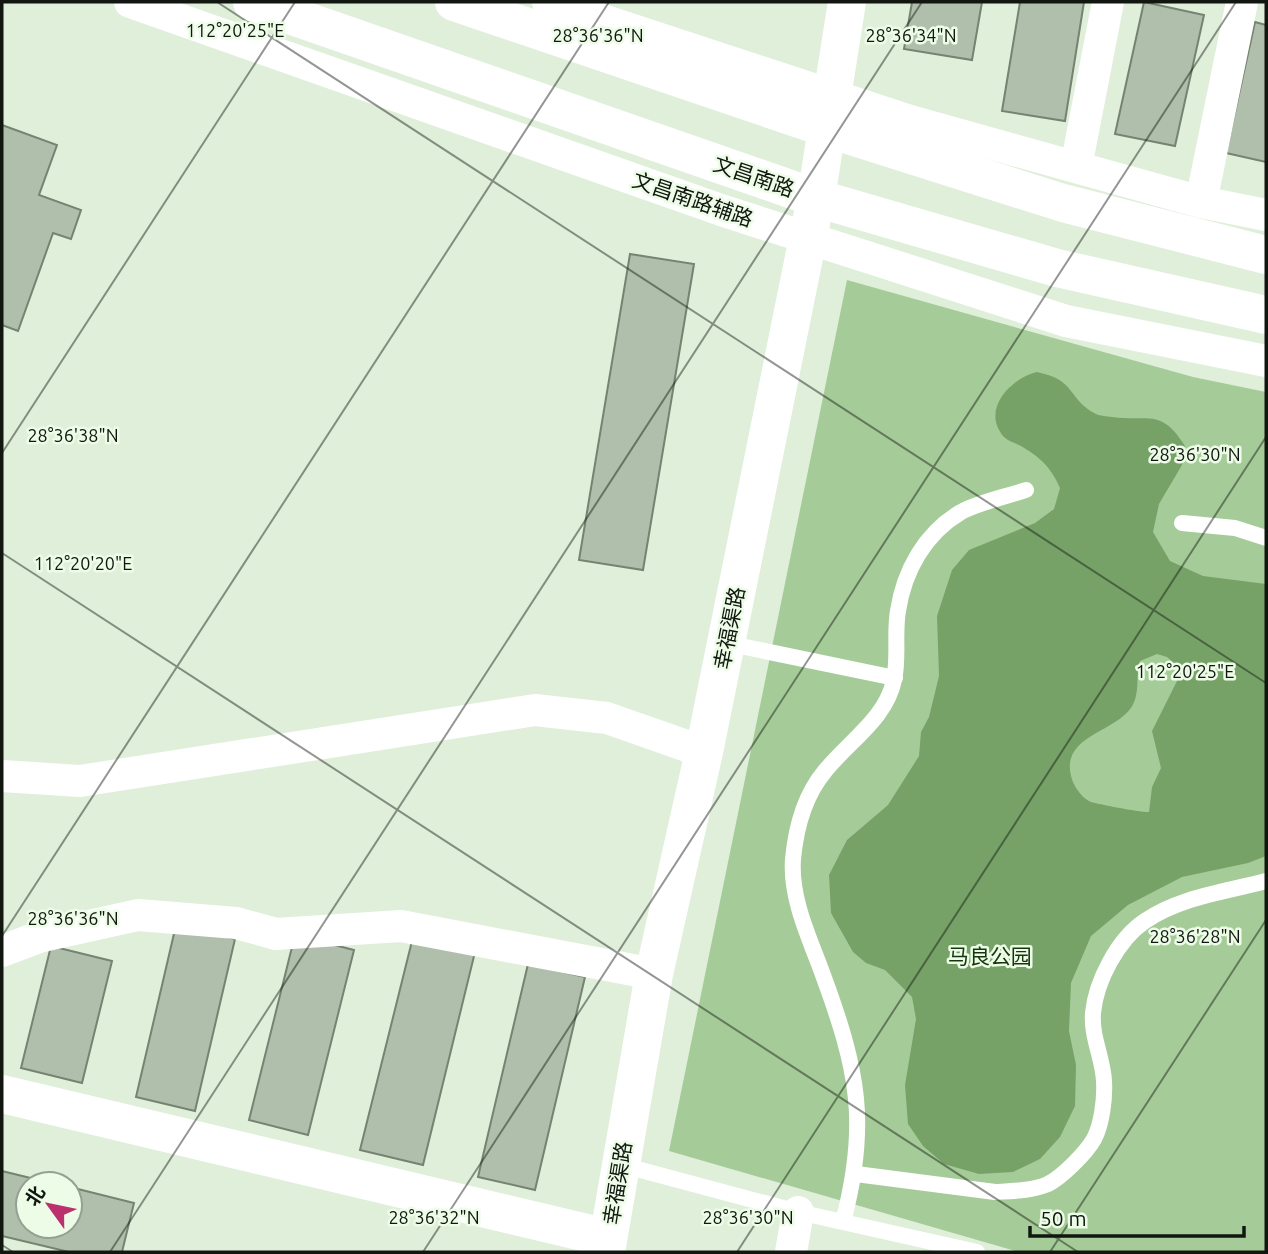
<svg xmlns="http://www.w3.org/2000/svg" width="1268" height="1254" viewBox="0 0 1268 1254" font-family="Ubuntu,'Noto Sans SC',sans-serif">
  <rect width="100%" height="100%" fill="#dfefda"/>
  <path fill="#a5cc98" d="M847,280L1193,377L1266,392V1252H1019L669,1151Z"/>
  <path fill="#76a268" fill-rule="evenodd" d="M1037,372C1077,380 1067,399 1096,414C1100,416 1107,416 1112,417C1150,422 1161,408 1185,446L1182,465L1159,504L1153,532L1170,561L1203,576L1266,584V856L1248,863L1182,877L1128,905L1091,936L1071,983L1069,1031L1076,1065L1075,1106L1060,1137L1040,1159L1013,1172L979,1174L944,1164L923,1146L908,1124L905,1085L916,1019L912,997L885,970L866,963L853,952L831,913L829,875L847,840L888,805L919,756L921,732L929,717L939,676L937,616L952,570L969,550L1035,523L1054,509L1060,488C1051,467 1039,456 1019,445C1015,443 1008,441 1004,437C980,410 1011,378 1037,372ZM1157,654L1167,657L1178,667L1179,677L1152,731L1161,768L1152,787L1149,812C1143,813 1098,804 1091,802C1083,799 1076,789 1073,782C1056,737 1112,734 1131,708C1141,693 1135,676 1140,661Z"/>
  <path fill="#afbfab" stroke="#758370" stroke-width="2" d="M912,2H982L972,60L904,49Z
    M1020,2H1084L1065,121L1002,111Z
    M1144,2L1204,15L1175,146L1115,134Z
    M1255,22L1266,25V162L1226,153Z
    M2,125L57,145L39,195L81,210L71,239L53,233L18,331L2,325Z
    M630,254L694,264L643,570L579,560Z
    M176,925L235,939L195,1111L136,1097Z
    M295,935L354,950L308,1135L249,1120Z
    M413,937L475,952L423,1165L360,1150Z
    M51,946L112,961L82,1083L21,1068Z
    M528,964L585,977L535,1190L478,1177Z
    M2,1171L55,1184H28V1226H70V1187L134,1203L122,1252H69L2,1236Z"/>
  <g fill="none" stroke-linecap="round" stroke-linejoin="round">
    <path stroke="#fff" stroke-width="16" d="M1182,523L1235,528L1266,538
      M726,643L895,678
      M622,1165L798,1212L977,1252
      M856,1174L995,1192C1012,1191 1032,1191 1048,1184C1062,1177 1086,1153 1094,1139C1102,1124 1105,1098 1104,1081C1103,1058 1091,1037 1093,1013C1096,981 1118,939 1145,921C1180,897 1225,892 1266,881
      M843,1222C869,1124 858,1070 823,975C810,939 790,899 793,859C796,827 804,796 825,771C849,741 886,719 894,680C899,658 894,633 898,611C904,571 925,533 961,512C980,502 1005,497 1026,490"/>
    <path stroke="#fff" stroke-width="32" d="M130,2L721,210L1066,321L1266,361
      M548,2L910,121L1201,202L1266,215
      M1076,167L1108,2
      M1201,202L1242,2
      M2,776L80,781L535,710L607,718L704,752
      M2,951L39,937L138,915L236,923L276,934L401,926L654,974
      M791,1252L798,1212"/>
    <path stroke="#fff" stroke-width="38" d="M2,1094L608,1238
      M606,1252L654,974L704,752L816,198L847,2"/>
    <path stroke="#fff" stroke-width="38" d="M252,2L816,198L1057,268L1266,315
      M454,2L826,128L1063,203L1266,255"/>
  </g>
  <path fill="none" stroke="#111710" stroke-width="2" stroke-opacity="0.45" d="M217,2L1266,683M2,453L295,2M2,553L1078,1252M2,936L609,2M2,1245L13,1252M110,1252L922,2M423,1252L1236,2M737,1252L1266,437M1050,1252L1266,920"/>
  <g text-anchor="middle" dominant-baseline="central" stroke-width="5" stroke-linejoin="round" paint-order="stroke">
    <g font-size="21" fill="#111710" stroke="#ecfce7">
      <text transform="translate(754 176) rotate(19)">文昌南路</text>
      <text transform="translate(693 199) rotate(19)">文昌南路辅路</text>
      <text transform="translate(729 628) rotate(-79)">幸福渠路</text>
      <text transform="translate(617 1183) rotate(-81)">幸福渠路</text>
    </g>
    <g font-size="21" fill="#17350c" stroke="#ecfce7">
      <text x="990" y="956">马良公园</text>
    </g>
  </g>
  <g font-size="18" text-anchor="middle" fill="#111710" stroke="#ecfce7" stroke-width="5" stroke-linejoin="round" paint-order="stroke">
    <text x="235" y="37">112°20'25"E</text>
    <text x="598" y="42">28°36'36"N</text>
    <text x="911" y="42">28°36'34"N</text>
    <text x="73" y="442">28°36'38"N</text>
    <text x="1195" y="461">28°36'30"N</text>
    <text x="83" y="570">112°20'20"E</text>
    <text x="1185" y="678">112°20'25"E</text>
    <text x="73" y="925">28°36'36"N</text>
    <text x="1195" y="943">28°36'28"N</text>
    <text x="434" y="1224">28°36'32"N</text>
    <text x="748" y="1224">28°36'30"N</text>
  </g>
  <rect width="1268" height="1254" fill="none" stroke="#111710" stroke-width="7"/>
  <g transform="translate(49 1205) rotate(303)"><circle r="33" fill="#ecfce7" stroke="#94a091" stroke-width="2"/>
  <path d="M0-5L12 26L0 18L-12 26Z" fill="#ba316e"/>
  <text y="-10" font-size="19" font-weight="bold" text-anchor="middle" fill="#111710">北</text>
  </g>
  <path d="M1030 1226v10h214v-10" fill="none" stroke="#111710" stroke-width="3.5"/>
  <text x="1040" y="1226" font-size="21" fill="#111710" stroke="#ecfce7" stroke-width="5" paint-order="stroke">50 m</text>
</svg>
